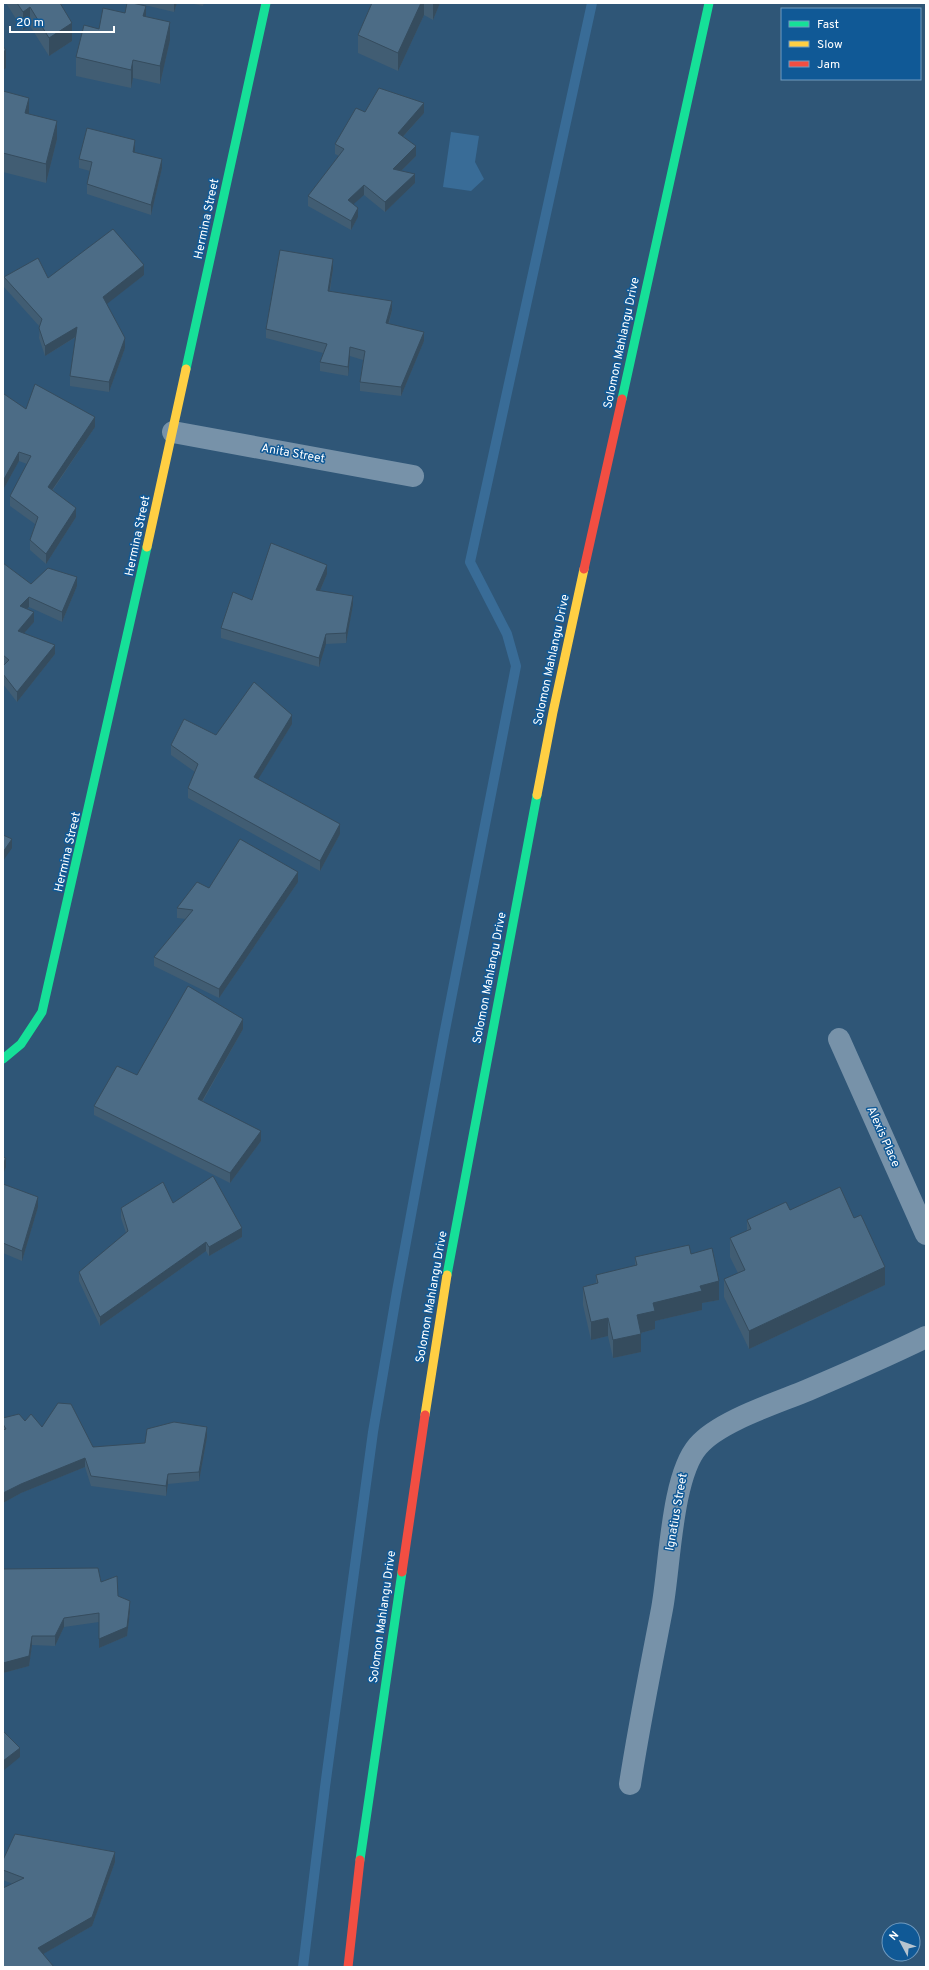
<svg xmlns="http://www.w3.org/2000/svg" width="929" height="1970" viewBox="0 0 929 1970" font-family="Overpass,sans-serif">
  <rect width="100%" height="100%" fill="#2f5677"/>
  <path fill="#396c97" d="M451,132L479,136L475,162L484,179L471,191L443,187Z"/>
  <g fill="none" stroke-linecap="round" stroke-linejoin="round">
    <path stroke="#396c97" stroke-width="10" d="M303,1967L325,1787L373,1432L397,1291L444,1035L516,666L507,634L470,562L592,3"/>
    <path stroke="#7792a9" stroke-width="22" d="M173,432L413,476
      M839,1039L926,1234
      M630,1784C639,1725 651,1667 662,1609C670,1567 671,1477 698,1446C719,1421 777,1403 808,1390C848,1373 887,1356 926,1337"/>
    <path stroke="#16e098" stroke-width="9" d="M186,369L266,3
      M622,399L709,3
      M3,1059L21,1044L42,1012L147,547
      M447,1275L537,795
      M360,1860L402,1572"/>
    <path stroke="#ffcf43" stroke-width="9" d="M147,547L186,369
      M537,795L553,712L584,569
      M425,1415L447,1275"/>
    <path stroke="#f24e42" stroke-width="9" d="M584,569L622,399
      M402,1572L425,1415
      M348,1967L360,1860"/>
  </g>
  <path fill="#415d73" d="M6,3H63L61,5L72,41L49,56L30,26L23,30Z
    M136,3H177L174,12Z
    M189,3H204L203,6Z
    M372,3H440L433,20L424,15L398,71L358,53V35Z
    M125,13L146,16L170,40L160,84L133,78L131,88L76,76V57Z
    M3,91L57,139L46,183L3,172Z
    M365,112L424,113L403,137L416,156L401,171L415,183L385,212L364,195L353,204L358,217L351,230L308,206V196L339,156L335,154V144Z
    M135,150V152L162,168L151,215L87,194V184L90,171L79,168V159Z
    M333,269L330,291L392,310L389,324L424,341L401,396L360,391V382L363,360L350,356L348,376L320,371V362L323,353L266,338V329Z
    M144,275L106,304L125,348L109,392L70,386V376L76,337L45,356L39,338L40,327L4,287V277L48,278Z
    M3,395L26,409L95,427L53,490L76,517L46,564L30,550V540L35,524L10,506V496L27,464L19,461L3,490Z
    M3,563L31,584L77,586L62,622L29,607L27,609L34,622L24,633L55,654L17,702L3,684V666L4,665H3Z
    M327,574L320,591L353,605L346,643L326,644L319,667L221,638V628L252,600Z
    M292,724L258,779L340,834L320,871L188,798V788L195,772L171,755V745L216,735Z
    M298,882L219,998L154,966V957L186,919L177,918V908L209,888Z
    M243,1029L203,1101L261,1141L230,1183L94,1115V1106L137,1075Z
    M3,1184L38,1207L22,1261L3,1253Z
    M173,1203L242,1237L209,1256L206,1251L100,1326L79,1281V1272L126,1233L121,1218V1208Z
    M790,1210L885,1285L749,1349L724,1297V1279L738,1273L730,1257V1238L747,1231V1220Z
    M691,1254L719,1300L702,1303V1310L655,1321V1329L641,1333V1352L613,1358L608,1336L591,1340L583,1305V1287L596,1283V1275L635,1266V1257Z
    M3,1418L25,1421L93,1447L145,1443L207,1437L199,1481L168,1484L166,1496L91,1486L85,1467L21,1493L3,1503Z
    M3,1569L101,1582L118,1596L130,1611L127,1636L99,1648V1622L64,1627L55,1646L32,1645L29,1666L3,1673Z
    M3,1860L115,1862L92,1926L43,1954L3,1967L13,1884L3,1880Z"/>
  <path fill="#354c5e" d="M174,3H177L174,12Z
    M421,3H424V15L398,71V53Z
    M433,3H440L433,20Z
    M146,6V24L143,16Z
    M30,7V26L23,30V12Z
    M170,22V40L160,84V66Z
    M72,23V41L49,56V38Z
    M6,50V68L3,70V52Z
    M133,60V78L131,88V70Z
    M29,98V116L25,113Z
    M424,103V113L398,142V133Z
    M57,121V139L46,183V164Z
    M135,140V150L133,161V152Z
    M416,146V156L393,179V169Z
    M162,159V168L151,215V205Z
    M415,174V183L385,212V202Z
    M364,185V195L348,209V200Z
    M358,208V217L351,230V221Z
    M333,259V269L328,300V291Z
    M144,265V275L103,307V297Z
    M392,301V310L386,332V323Z
    M77,327V336L45,356V346Z
    M424,332V341L401,396V387Z
    M125,338V348L109,392V382Z
    M350,347V356L348,376V367Z
    M95,417V427L48,496V487Z
    M19,452V461L3,490V481Z
    M76,508V517L46,564V554Z
    M327,565V574L316,600V590Z
    M77,577V586L62,622V612Z
    M353,596V605L346,643V633Z
    M29,597V607L20,616V606Z
    M34,612V622L18,640V631Z
    M326,634V644L319,667V658Z
    M55,645V654L17,702V692Z
    M292,715V724L254,786V777Z
    M340,824V834L320,871V861Z
    M12,839V848L3,861V852Z
    M298,872V882L219,998V989Z
    M243,1019V1029L198,1108V1099Z
    M261,1131V1141L230,1183V1173Z
    M6,1158V1167L3,1174V1164Z
    M38,1197V1207L22,1261V1251Z
    M242,1228V1237L209,1256V1247Z
    M206,1242V1251L100,1326V1317Z
    M885,1267V1285L749,1349V1331Z
    M719,1281V1300L702,1303V1310L655,1321V1329L637,1334V1315L653,1303L700,1286Z
    M608,1318V1336L591,1340V1322Z
    M641,1334V1352L613,1358V1340Z
    M207,1427V1437L199,1481V1472Z
    M85,1458V1467L21,1493L3,1503V1493L21,1484Z
    M168,1474V1484L166,1496V1486Z
    M130,1601V1611L127,1636L99,1648V1639Z
    M64,1618V1627L55,1646V1636Z
    M32,1636V1645L29,1666L3,1673V1663Z
    M20,1748V1757L3,1771V1761Z
    M115,1852V1862L92,1926L38,1957V1948Z"/>
  <path fill="#4c6c86" stroke="#354c5e" d="M17,3H60L72,23L49,38L30,7L23,12Z
    M127,3H132L146,6L143,16L170,22L160,66L133,60L131,70L76,57L84,25L99,29L103,8L125,13Z
    M372,3H421L398,53L358,35Z
    M3,46L6,50L3,52Z
    M379,88L424,103L398,133L416,146L393,169L415,174L385,202L364,185L348,200L358,208L351,221L308,196L344,149L335,144L356,108L365,112Z
    M3,91L29,98L25,113L57,121L46,164L3,153Z
    M87,128L135,140L133,152L162,159L151,205L87,184L92,162L79,159Z
    M113,229L144,265L103,297L125,338L109,382L70,376L77,327L45,346L39,328L42,319L4,277L38,258L48,278Z
    M280,250L333,259L328,291L392,301L386,323L424,332L401,387L360,382L365,351L350,347L348,367L320,362L327,344L266,329Z
    M35,384L95,417L48,487L76,508L46,554L30,540L38,517L10,496L31,456L19,452L3,481V395L4,394L26,409Z
    M271,543L327,565L316,590L353,596L346,633L326,634L319,658L221,628L233,592L252,600Z
    M3,563L31,584L48,568L77,577L62,612L29,597L20,606L34,612L18,631L55,645L17,692L3,674V666L9,660L3,655Z
    M254,682L292,715L254,777L340,824L320,861L188,788L198,764L171,745L184,719L216,735Z
    M3,835L12,839L3,852Z
    M240,839L298,872L219,989L154,957L193,910L177,908L197,882L209,888Z
    M188,986L243,1019L198,1099L261,1131L230,1173L94,1106L117,1066L137,1075Z
    M3,1157L6,1158L3,1164Z
    M213,1176L242,1228L209,1247L206,1242L100,1317L79,1272L128,1231L121,1208L163,1182L173,1203Z
    M3,1184L38,1197L22,1251L3,1243Z
    M840,1187L854,1218L861,1215L885,1267L749,1331L724,1279L745,1270L730,1238L751,1229L747,1220L786,1202L790,1210Z
    M689,1245L691,1254L712,1248L719,1281L700,1286L702,1291L653,1303L655,1311L637,1315L641,1334L613,1340L608,1318L591,1322L583,1287L598,1283L596,1275L637,1265L635,1257Z
    M58,1403L71,1404L93,1447L145,1443L147,1429L174,1422L207,1427L199,1472L168,1474L166,1486L91,1476L85,1458L21,1484L3,1493V1430L6,1429L3,1424V1418L19,1414L25,1421L31,1414L42,1427Z
    M98,1568L101,1582L117,1576L118,1596L130,1601L127,1627L99,1639V1613L64,1618L55,1636H32L29,1656L3,1663V1569Z
    M3,1731L20,1748L3,1761Z
    M15,1834L115,1852L92,1917L38,1948L54,1967H3V1888L24,1878L3,1870V1860Z"/>
  <g text-anchor="middle" dominant-baseline="central" stroke-width="3" stroke-linejoin="round" paint-order="stroke">
    <g font-size="12" fill="#fff" stroke="#105996">
      <text transform="translate(207 219) rotate(-78)">Hermina Street</text>
      <text transform="translate(622 343) rotate(-78)">Solomon Mahlangu Drive</text>
      <text transform="translate(293 454) rotate(10)">Anita Street</text>
      <text transform="translate(138 536) rotate(-78)">Hermina Street</text>
      <text transform="translate(552 660) rotate(-78)">Solomon Mahlangu Drive</text>
      <text transform="translate(68 852) rotate(-77)">Hermina Street</text>
      <text transform="translate(490 978) rotate(-79)">Solomon Mahlangu Drive</text>
      <text transform="translate(883 1137) rotate(66)">Alexis Place</text>
      <text transform="translate(432 1297) rotate(-80)">Solomon Mahlangu Drive</text>
      <text transform="translate(677 1512) rotate(-80)">Ignatius Street</text>
      <text transform="translate(383 1617) rotate(-82)">Solomon Mahlangu Drive</text>
    </g>
  </g>
  <rect width="929" height="1970" fill="none" stroke="#ffffff" stroke-width="8"/>
  <rect x="781" y="8" width="140" height="72" fill="#105996" stroke="#709bc0"/>
  <rect x="789" y="21" width="20" height="6" fill="#16e098" stroke="#709bc0"/>
  <text x="817" y="28" font-size="12" fill="#ffffff">Fast</text>
  <rect x="789" y="41" width="20" height="6" fill="#ffcf43" stroke="#709bc0"/>
  <text x="817" y="48" font-size="12" fill="#ffffff">Slow</text>
  <rect x="789" y="61" width="20" height="6" fill="#f24e42" stroke="#709bc0"/>
  <text x="817" y="68" font-size="12" fill="#ffffff">Jam</text>
  <g transform="translate(901 1942) rotate(311)"><circle r="19" fill="#105996" stroke="#709bc0"/>
  <path d="M0-3L7 15L0 10L-7 15Z" fill="#b6c4cf"/>
  <text y="-6" font-size="11" font-weight="bold" text-anchor="middle" fill="#ffffff">N</text>
  </g>
  <path d="M10 26v6h104v-6" fill="none" stroke="#ffffff" stroke-width="2"/>
  <text x="16" y="26" font-size="12" fill="#ffffff" stroke="#105996" stroke-width="3" paint-order="stroke">20 m</text>
</svg>
